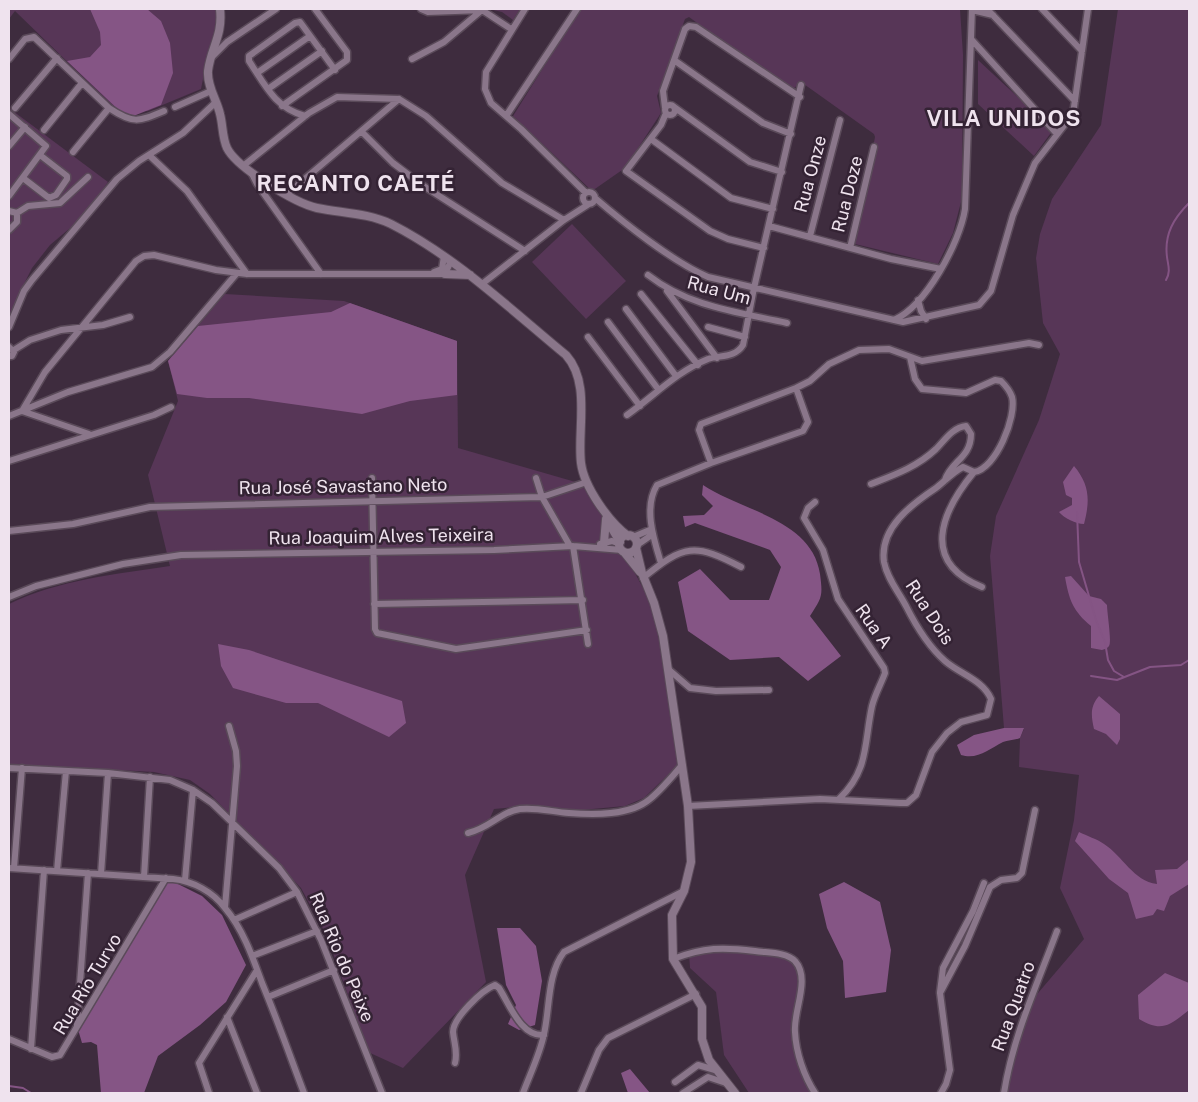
<svg xmlns="http://www.w3.org/2000/svg" width="1198" height="1102" viewBox="0 0 1198 1102" font-family="'Public Sans',sans-serif">
  <rect width="100%" height="100%" fill="#3e2c3e"/>
  <path fill="#573657" d="M9,9H217C217,36 206,61 201,89L148,111L116,109L15,11L9,19Z
    M489,9H520L513,20L502,12Z
    M580,9H960L963,55L962,198L953,233L938,264L855,244L875,137L874,134L801,82L791,91L689,17L685,19L657,96L661,113L625,168L592,191L513,116Z
    M1118,9H1189V1093H1006L1027,1006L1084,939L1060,888L1074,820L1079,775L1019,767L1020,738L1024,729L1004,728L990,556L996,516L1039,420L1060,354L1043,323L1036,258L1040,234L1052,199L1101,125Z
    M978,60L1053,130L1034,156L978,104Z
    M9,108L108,182L82,218L50,245L32,268L17,298L12,316H9Z
    M572,224L626,281L586,319L532,262Z
    M225,294L344,301L457,341L458,448L586,485L652,604L665,666L678,765L644,798L625,806L571,811L538,805L494,809L465,875L486,982L403,1068L368,1052L327,936L301,888L210,794L190,780L154,772L9,764V604C58,580 116,574 170,566L148,475L178,401L168,361Z
    M712,947L784,955L795,961L801,988L795,1033L816,1093H749L724,1055L716,992L690,968L689,953Z"/>
  <path fill="#855585" d="M90,9H147L161,21L170,43L173,73L161,105L131,117L124,115L67,61L90,57L101,45L100,32Z
    M350,303L457,341V395L410,401L362,414L249,398H207L177,394L168,361L198,326L331,312Z
    M1074,466C1090,485 1090,501 1084,524C1076,524 1064,518 1059,512L1072,505V498L1066,495L1063,482Z
    M703,485C741,511 812,519 820,574C823,597 822,597 810,616L841,656L808,681L779,657L730,660L688,631L678,582L700,569L730,600H769L781,567L770,550L695,523L685,527L683,516L704,515L713,506L702,495Z
    M1071,576L1089,596L1101,599L1107,605C1107,613 1112,642 1109,646C1108,648 1105,649 1102,650L1091,648V626C1073,611 1069,600 1065,577Z
    M218,644L249,650L402,701L406,723L389,737L318,703H286L233,688L221,666Z
    M1099,696L1120,714V739L1117,745L1106,734L1094,729C1091,716 1090,706 1099,696Z
    M1004,728H1024L1020,738C1015,740 1008,740 1003,742C989,749 978,760 961,755L957,745L974,735Z
    M1079,832C1087,836 1097,839 1104,844C1123,856 1133,881 1157,884L1155,870L1177,869L1189,859V884L1170,896L1164,911L1157,909L1153,915L1136,919L1128,893L1109,879L1075,841Z
    M166,878L202,896L222,915L246,965L226,1002L200,1025L158,1056L144,1093H101L97,1045L91,1042L82,1043L77,1026Z
    M844,882L880,902L891,950L886,992L845,998L843,961L827,928L819,894Z
    M497,928H520L536,946L542,981L535,1025L519,1030L508,1024L516,1005L506,985Z
    M1165,973L1189,983V1010C1170,1025 1162,1033 1139,1019L1138,995Z
    M630,1069L650,1093H628L621,1073Z"/>
  <g fill="none" stroke-linecap="round" stroke-linejoin="round">
    <path stroke="#845484" stroke-width="2" d="M1166,280C1171,272 1168,265 1167,257C1164,234 1174,218 1189,203
      M1077,512L1079,562L1096,620L1105,642L1108,660L1114,671L1124,677
      M1091,676L1117,680L1150,667L1181,665L1189,660
      M9,1086L23,1088L31,1093"/>
    <g stroke="#5a4a59" stroke-width="9">
      <path id="minor" d="M421,9L428,12L482,10L511,29
        M525,9L486,72L485,89L491,103L521,129L586,193
        M987,9L1075,101
        M1042,9L1082,51
        M972,10L993,15
        M971,39L1057,134
        M213,56L227,42L276,9
        M9,59L25,39L34,37L109,108C133,124 138,122 164,111
        M412,59L444,42L482,10
        M674,60L763,123L791,134
        M257,73L310,36
        M268,89L322,51
        M665 110a5 5 0 1 1 10 0a5 5 0 1 1-10 0Z
        M282,106L347,60V52L315,9
        M175,107L211,91
        M674,107L750,162L782,172
        M15,108L57,58
        M665,108L663,91L685,29L689,26L696,27L800,97
        M666,113L661,125L626,171L710,231L728,239L764,248
        M9,114L46,146L9,196
        M305,116C275,108 265,85 249,61V56L295,23L300,22L335,70
        M506,116L577,9
        M44,130L82,83
        M362,132L393,163L422,185L525,251
        M651,139L731,198L773,209
        M9,146L25,127
        M73,152L109,108
        M149,155L187,191L247,274
        M243,166L309,113L337,97L399,99L426,116L502,183L564,220
        M251,172L257,184L321,274
        M23,178L49,198L56,195L67,179V176L40,155
        M583 198a6 6 0 1 1 12 0a6 6 0 1 1-12 0Z
        M287,194L399,99
        M595,198C624,223 673,262 708,277L903,322L979,305L991,291L1013,215L1035,163L1073,114L1088,9
        M9,211L17,213
        M17,213L28,206L60,203L88,177
        M769,226L891,259L941,269
        M9,230L17,222V213
        M810,236L840,120
        M850,248L874,147
        M434,272L442,269L444,256
        M648,275C689,307 738,312 787,323
        M482,284L564,220L589,204
        M667,291L717,358
        M641,294L698,365
        M918,300L921,311L926,319
        M626,309L676,376
        M894,320C926,306 960,242 965,209L972,9
        M608,322L658,389
        M9,327L24,291L32,280L117,179L139,161L183,133L216,102
        M708,327L745,337
        M588,337L640,406
        M9,347L14,352L12,356H9
        M14,350L30,340L61,330L103,325L130,317
        M910,357L915,379L922,389L966,393L995,380L1001,381C1005,385 1010,391 1012,397C1017,416 996,469 974,472
        M22,411L45,372L136,261L144,256L154,255L216,270L247,274H445L451,261
        M22,411L89,434
        M627,415C654,396 676,372 708,359C720,355 735,358 743,345L754,288L801,85
        M9,416L68,392L152,367L170,352L237,273
        M9,461L154,415L171,407
        M711,463L699,430L701,424L796,388L810,381L829,364L859,350L889,349L922,361L1029,343L1039,345
        M372,478L375,629L377,633L456,649L587,630
        M536,478L542,497L570,546
        M871,484C894,475 917,467 936,449C944,441 953,427 966,426L971,434C971,458 951,461 945,480
        M815,502L808,508L804,518L823,550L838,599L884,668L885,673C881,684 875,694 872,706C864,743 869,770 840,798
        M9,531L73,524L150,507L542,497L587,482
        M633,537L652,529
        M600,544L612,541L620,544
        M637,545L653,534
        M573,546L588,644
        M661,563C654,540 643,508 657,485L711,463L803,431L808,422L796,388
        M643,578C684,544 695,543 741,567
        M9,597L36,586L123,564L181,555L494,550L573,546L622,550
        M374,604L583,600
        M668,669L690,688L716,691L769,690
        M9,768L108,773L170,780L193,790L212,803L279,868L297,892L321,940L382,1093
        M688,806L820,799L900,803H907L916,795L932,752L947,733L961,722L987,715L991,699C983,680 960,674 945,661C928,646 916,626 906,606C898,591 887,578 884,562C879,528 912,504 936,488C945,481 953,472 963,467L974,472C941,512 920,562 982,587
        M468,833C490,828 500,812 520,809C536,807 553,812 569,813C594,815 630,816 650,799C662,789 672,777 682,765
        M9,868L173,879C193,881 213,892 225,908C243,929 253,958 262,983C277,1019 290,1056 304,1093
        M14,868L22,768
        M57,871L66,771
        M101,874L108,773
        M144,877L150,777
        M185,880L193,790
        M225,907L237,766L236,751L229,726
        M234,920L297,892
        M252,956L317,931
        M673,959C704,947 723,947 755,951C768,953 786,952 795,961C811,979 793,1011 795,1032C796,1053 804,1076 815,1093
        M940,992L943,968L973,911L984,883
        M268,997L334,970
        M227,1017L257,1093
        M77,1025L88,873
        M9,1039L52,1057L60,1055L166,878
        M31,1049L44,870
        M455,1063C458,1052 454,1043 453,1032C453,1018 482,990 495,985L499,988C510,1005 521,1037 544,1035
        M675,1082L698,1065L715,1070
        M209,1093L199,1063L257,970
        M523,1093C530,1074 540,1054 544,1034C550,1008 547,974 564,952L684,891
        M581,1093L599,1050L608,1038L696,994
        M683,1093L708,1077L726,1083
        M941,1093L946,1084L950,1070L940,993L965,946L990,887L1001,880L1017,878L1022,873L1035,810
        M1004,1093C1013,1036 1037,985 1057,931"/>
    </g>
    <g stroke="#5a4a59" stroke-width="10">
      <path id="tertiary" d="M220,9C223,36 211,47 208,71C207,87 217,100 220,114C223,125 222,137 227,148C237,168 295,203 317,208C341,213 368,213 391,224C456,257 510,309 566,355C591,383 577,429 581,463C584,487 609,522 628,536
        M445,274L470,275
        M608,522L620,542
        M619 544a9 9 0 1 1 18 0a9 9 0 1 1-18 0Z
        M604,543L606,519
        M636,548L642,573L654,603L663,636L688,806L691,862L684,891L672,915L673,959L702,1007V1039L709,1060L735,1093
        M624,552L640,572"/>
    </g>
    <use href="#minor" stroke="#8a768a" stroke-width="6"/>
    <use href="#tertiary" stroke="#8a768a" stroke-width="8"/>
  </g>
  <g text-anchor="middle" dominant-baseline="central" stroke-width="5" stroke-linejoin="round" paint-order="stroke">
    <g font-size="18" fill="#efe3ee" stroke="#342334">
      <text transform="translate(810 174) rotate(-75)">Rua Onze</text>
      <text transform="translate(847 194) rotate(-76)">Rua Doze</text>
      <text transform="translate(719 290) rotate(15)">Rua Um</text>
      <text transform="translate(343 486) rotate(-1)">Rua José Savastano Neto</text>
      <text transform="translate(381 536) rotate(-1)">Rua Joaquim Alves Teixeira</text>
      <text transform="translate(930 612) rotate(57)">Rua Dois</text>
      <text transform="translate(874 626) rotate(55)">Rua A</text>
      <text transform="translate(342 957) rotate(67)">Rua Rio do Peixe</text>
      <text transform="translate(87 984) rotate(-59)">Rua Rio Turvo</text>
      <text transform="translate(1013 1006) rotate(-70)">Rua Quatro</text>
    </g>
    <g font-size="22" font-weight="bold" letter-spacing="1" fill="#efe3ee" stroke="#342334">
      <text x="1004" y="118">VILA UNIDOS</text>
      <text x="356" y="183">RECANTO CAETÉ</text>
    </g>
  </g>
  <rect width="1198" height="1102" fill="none" stroke="#efe3ee" stroke-width="20"/>
</svg>
